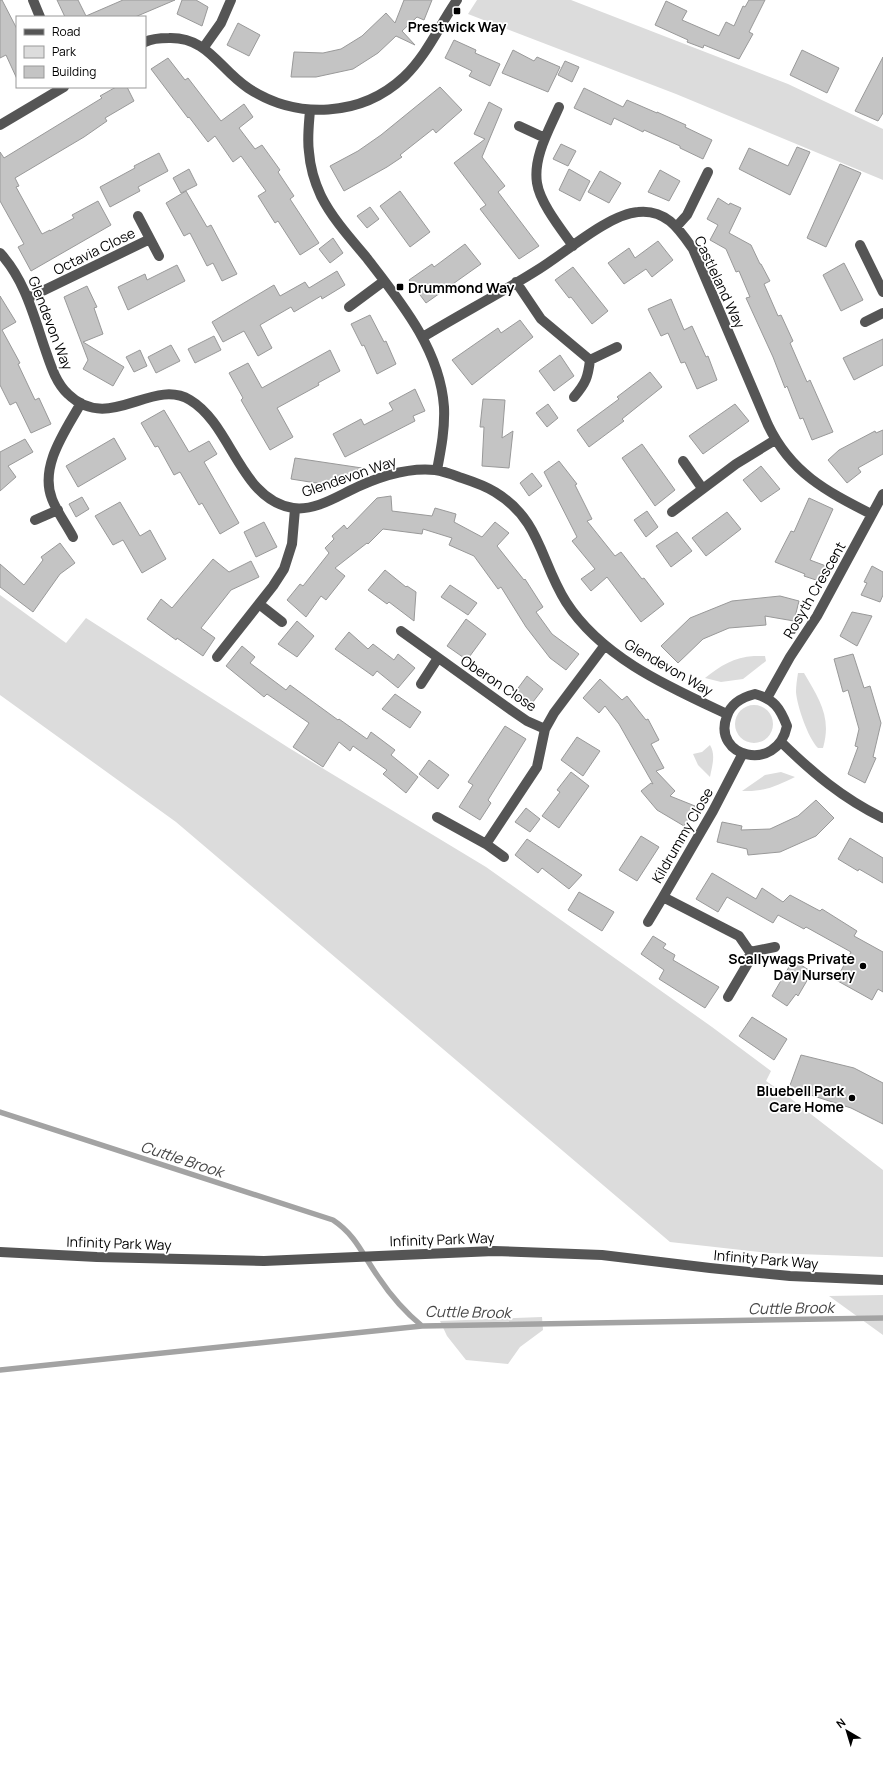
<svg xmlns="http://www.w3.org/2000/svg" width="883" height="1767" viewBox="0 0 883 1767" font-family="Manrope,sans-serif">
  <rect width="100%" height="100%" fill="#fff"/>
  <path fill="#dcdcdc" d="M477,0H571L788,84L883,129V180L676,94L468,14Z
    M0,595L66,643L86,618L289,748L486,867L712,1027L771,1071L766,1081L785,1094L883,1170V1257L769,1253L670,1242L176,822L0,695Z
    M754,656H765L766,661L743,679L721,682L705,678C720,666 734,657 754,656Z
    M798,673H804C819,699 832,717 823,748H818C808,738 797,706 796,692C796,686 797,679 798,673Z
    M735 724a19 19 0 1 1 38 0a19 19 0 1 1-38 0Z
    M710,745C716,755 712,766 710,777L698,765L693,754L702,752Z
    M781,772L795,777C776,786 765,792 742,791L765,775Z
    M883,1295V1335L829,1296Z
    M542,1317L543,1330L520,1347L508,1364L466,1360L447,1336L440,1321Z"/>
  <g fill="none" stroke-linecap="round" stroke-linejoin="round">
    <path stroke="#a3a3a3" stroke-width="5.5" d="M0,1112L333,1220C357,1236 363,1256 379,1278C391,1296 405,1312 422,1326L883,1318
      M0,1370L422,1326"/>
  </g>
  <path fill="#c4c4c4" stroke="#999" d="M0,0H2L17,29V79L6,55L0,58Z
    M57,0H78L86,16L123,0H175L135,17H65Z
    M182,0H196L208,7L202,26L177,14Z
    M404,0H432L424,20L417,17L402,31L415,45L396,36L378,53L353,69L316,77H291L294,52L323,53L341,49L362,36L386,13L395,23Z
    M749,0H765L749,32L753,34L739,59L704,45L703,48L687,42L688,40L655,25L666,1L687,11L682,20L719,36L726,22L734,26L743,6L745,7Z
    M238,23L260,35L249,56L227,45Z
    M454,40L476,50L475,53L500,64L490,86L469,76L472,71L445,58Z
    M513,50L534,61L537,57L560,67L548,92L502,73Z
    M802,50L839,68L827,93L790,75Z
    M883,57V113L878,121L855,111Z
    M168,58L185,80L188,78L221,121L244,104L253,117L239,128L255,149L262,145L280,170L278,172L294,196L290,199L319,243L300,255L278,221L275,223L258,196L266,191L241,156L233,162L215,136L208,142L189,117L188,118L151,69Z
    M565,61L579,67L572,82L558,75Z
    M116,87H127L134,101L105,118L107,121L84,137L15,178L19,186L16,187L42,234L50,230V231L74,218L72,215L98,201L111,225L31,271L18,247L24,244L0,201V152L4,158L102,98L100,96Z
    M440,87L462,110L436,133L433,129L400,155L402,157L387,167L344,191L330,166L358,151L381,135Z
    M584,88L623,107L627,100L657,113V112L686,125L685,127L712,140L703,159L680,148V146L644,130L643,132L614,118L611,125L574,108Z
    M489,102L502,109L482,157L505,186L498,192L539,246L519,259L480,209L486,205L454,163L485,139L474,134Z
    M561,144L576,151L568,166L553,159Z
    M797,147L810,152L790,195L739,169L749,148L788,166Z
    M159,153L168,171L138,187L140,191L110,207L100,187L135,168L134,166Z
    M840,164L861,173L826,247L807,238Z
    M189,169L197,185L181,193L173,178Z
    M569,169L590,181L580,201L559,190Z
    M660,170L680,181L669,201L648,192Z
    M600,171L621,183L609,203L588,192Z
    M186,191L207,227L211,225L237,274L222,281L213,263L207,266L190,233L184,236L166,203Z
    M400,191L430,232L410,247L380,206Z
    M718,198L729,205L730,203L741,208L729,233L751,245L760,264H761L770,281L764,284L778,316L781,315L793,341L790,343L807,382L810,380L833,432L812,440L803,418L800,419L787,386L785,388L773,357L746,298L750,297L739,271L736,272L726,249L710,240L718,225L707,219Z
    M370,207L379,219L367,228L357,216Z
    M333,238L343,253L330,263L319,249Z
    M658,241L673,260L652,277L646,269L624,284L608,263L629,248L635,258Z
    M465,244L481,264L426,303L409,280L432,264L434,267Z
    M844,263L863,300L841,311L823,275Z
    M177,265L185,281L128,310L118,287L145,274L147,280Z
    M573,267L608,311L592,324L571,297L569,298L555,280Z
    M337,271L345,285L322,299L321,296L294,312L291,307L260,325L272,348L258,356L244,331L223,342L212,322L274,285L280,296L305,282L309,288Z
    M87,286L97,307L94,308L103,334L83,342L124,367L113,386L83,369L88,360L64,297Z
    M0,296L16,322L2,330L20,363L18,364L35,400L39,398L51,424L31,433L16,402L10,405L0,385Z
    M671,299L684,330L692,326L706,357L708,356L717,380L697,389L685,362L681,363L668,333L661,336L648,309Z
    M370,315L384,342L386,341L396,364L377,374L364,345L362,346L351,324Z
    M520,320L533,337L472,385L452,360L498,328L501,333Z
    M214,336L221,350L195,363L188,349Z
    M883,339V365L854,380L843,358Z
    M171,345L180,361L156,373L148,357Z
    M140,350L147,366L134,372L126,357Z
    M330,350L340,371L318,383L319,385L277,408L293,437L270,450L241,400L243,398L229,373L248,363L262,388Z
    M560,355L574,376L554,391L539,371Z
    M650,372L662,387L622,419L624,421L589,447L577,430L619,399L617,397Z
    M415,389L425,411L413,416L415,421L345,457L333,434L361,419L364,425L393,410L389,403Z
    M483,399L505,400L502,438L513,431L509,468L482,466L484,427H480Z
    M548,404L558,418L547,427L536,413Z
    M735,404L749,421L703,454L689,436Z
    M164,410L189,452L209,441L217,454L204,462L239,523L220,534L202,503L199,505L180,472L174,475L158,446L155,447L141,423Z
    M883,430V454L858,468L861,472L847,483L828,460L839,450L875,431L876,433Z
    M114,438L126,459L78,487L66,466Z
    M25,439L33,452L8,466L16,477L0,491V452Z
    M642,444L675,490L655,506L622,458Z
    M295,458L362,468L329,485L291,479Z
    M559,461L577,484L575,485L592,519L587,521L615,556L621,552L642,579L644,578L664,604L641,622L607,577L591,591L581,579L595,569L572,541L577,537L544,472Z
    M761,466L780,489L761,502L743,480Z
    M532,473L542,486L529,496L520,483Z
    M391,496L392,511L432,516L435,508L456,514L454,522L482,537L495,522L509,533L497,546L524,580L525,579L543,607L536,612L552,634L579,654L566,670L550,658L526,627L501,587L498,589L474,556L449,545L452,538L423,529L422,534L383,529L368,544L367,543L335,568L345,576L326,600L321,596L306,617L287,600L300,584L303,586L329,553L325,548L334,539L332,536L344,525L347,529L377,498Z
    M82,497L89,509L76,517L69,504Z
    M809,498L833,509L810,560L826,566L819,581L804,576L805,574L775,562L791,531L794,532Z
    M120,502L140,536L150,530L166,559L142,573L123,540L113,545L95,516Z
    M647,511L658,527L646,537L634,520Z
    M727,512L741,529L706,556L692,538Z
    M264,522L277,547L256,557L244,532Z
    M677,532L692,551L671,567L656,546Z
    M60,543L75,563L60,574L33,612L0,587V564L24,585L43,560L41,557Z
    M213,559L229,572L251,561L259,577L231,590L201,628L215,638L203,656L177,638L176,640L147,619L161,599L172,608Z
    M872,566L883,572V595L880,602L861,595L867,583L864,582Z
    M385,570L406,587L407,586L416,592L414,621L389,602L387,604L368,590Z
    M450,585L477,603L468,615L441,597Z
    M780,596L799,601L794,621L765,616L766,625L729,628L703,639L678,663L661,646L690,618L732,601Z
    M852,612L872,616L857,646L840,636Z
    M466,619L486,634L467,660L447,646Z
    M297,621L314,636L297,657L278,644Z
    M349,632L368,649L373,644L394,660L398,654L415,668L398,688L377,671L373,676L335,649Z
    M242,646L255,657L250,663L286,690L290,685L338,720L339,719L367,739L371,732L395,750L391,755L418,777L406,793L383,774L387,770L353,746L350,751L339,742L323,767L293,747L309,723L267,694L264,697L226,666Z
    M853,654L864,688L870,686L881,723L873,757L876,758L865,783L848,774L858,747L855,746L859,729L848,690L843,692L834,659Z
    M527,676L543,689L529,707L513,695Z
    M600,679L622,700L627,696L646,720L648,719L659,740L651,744L664,768L656,771L675,791L670,796L695,806L684,826L657,810L641,791L651,783L653,784L619,724L605,706L599,713L583,698Z
    M395,694L421,712L410,728L382,709Z
    M505,726L526,739L488,800L491,803L480,820L459,807L473,785L468,782Z
    M577,737L600,751L583,776L561,760Z
    M429,760L449,775L438,789L419,774Z
    M571,772L589,786L559,828L542,816L560,792L557,790Z
    M816,800L834,818L816,836L780,852L748,855L747,849L717,842L722,822L742,826L741,830L770,829L798,816Z
    M526,808L540,819L530,832L515,822Z
    M641,836L659,847L637,881L619,870Z
    M850,838L883,858V883L859,869L858,871L838,859Z
    M527,839L582,875L569,889L542,868L538,873L515,855Z
    M712,873L756,899L762,888L783,902L790,895L820,911L822,909L857,931L854,936L883,952V992L878,989L872,1000L836,980L851,952L806,927L804,929L778,915L773,923L727,897L718,912L696,899Z
    M579,892L614,912L602,931L568,910Z
    M653,936L666,944L663,948L675,955L673,960L719,987L705,1008L659,979L664,970L641,954Z
    M793,960L812,972L798,996L796,994L787,1006L772,996Z
    M752,1017L787,1039L774,1060L739,1036Z
    M801,1055L854,1068L883,1083V1124L851,1108L789,1088Z"/>
  <g fill="none" stroke-linecap="round" stroke-linejoin="round">
    <path stroke="#555" stroke-width="10" d="M33,0L40,17
      M145,42C151,39 161,38 169,38C208,37 219,69 248,88C297,120 361,117 404,77C427,55 439,26 457,0
      M204,47L221,23L231,0
      M559,107C549,130 533,157 537,183C540,203 561,229 573,246
      M310,110C309,124 307,139 309,152C310,166 315,183 321,196C332,218 350,238 366,257C400,301 440,349 444,407C445,429 441,449 437,470
      M0,125L64,87
      M519,126L545,138
      M138,216L159,256
      M677,226L687,215L708,172
      M860,245L883,292
      M0,253C24,279 33,313 44,346C50,363 55,382 68,394C109,434 152,377 190,400C232,425 240,500 293,508C312,511 333,499 349,491C375,478 406,467 435,470C443,471 451,474 459,477C471,481 484,485 495,492C541,520 540,561 566,602C602,658 669,687 727,714
      M516,282L541,319L590,360C588,377 586,383 574,397
      M28,298L150,239
      M349,307L384,281
      M865,322L883,313
      M423,337C461,314 501,293 539,269C565,253 609,214 638,212C666,209 679,229 693,249L768,425C791,473 826,491 871,514
      M590,360L617,347
      M683,461L702,488
      M672,512L736,464L775,440
      M35,520L58,510
      M73,537C66,524 57,512 52,499C39,466 66,430 81,403
      M259,604L282,622
      M401,631L511,710L527,721L545,729
      M217,657L273,586L284,569L292,544L295,509
      M421,684L438,658
      M755,694C774,699 780,708 787,726C777,774 711,757 727,716C731,703 743,697 755,694Z
      M767,698L790,657L817,616L883,494
      M781,742C813,773 842,798 883,818
      M437,817L486,844L504,857
      M486,844L537,767L545,729L554,713L605,645
      M648,922L663,897
      M750,952L775,947
      M728,997L748,963L750,952L739,936L663,897L713,811L743,753
      M0,1252L97,1257L264,1261L494,1251L602,1255L710,1268L790,1276L883,1280"/>
  </g>
  <g fill="#000" stroke="#fff" stroke-width="1.5">
    <rect x="453" y="7" width="8" height="8" rx="2"/>
    <rect x="396" y="283" width="8" height="8" rx="2"/>
    <circle cx="863" cy="966" r="4"/>
    <circle cx="852" cy="1098" r="4"/>
  </g>
  <g text-anchor="middle" dominant-baseline="central" stroke-width="3.5" stroke-linejoin="round" paint-order="stroke">
    <g font-size="14" font-weight="bold" fill="#000" stroke="#fff" text-anchor="end">
      <text x="457" y="26" text-anchor="middle">Prestwick Way</text>
      <text x="408" y="287" text-anchor="start">Drummond Way</text>
      <text x="855" y="958">Scallywags Private<tspan x="855" dy="16">Day Nursery</tspan></text>
      <text x="844" y="1090">Bluebell Park<tspan x="844" dy="16">Care Home</tspan></text>
    </g>
    <g font-size="14" fill="#000" stroke="#fff">
      <text transform="translate(94 251) rotate(-26)">Octavia Close</text>
      <text transform="translate(720 282) rotate(65)">Castleland Way</text>
      <text transform="translate(51 323) rotate(69)">Glendevon Way</text>
      <text transform="translate(349 476) rotate(-19)">Glendevon Way</text>
      <text transform="translate(814 590) rotate(-60)">Rosyth Crescent</text>
      <text transform="translate(669 667) rotate(30)">Glendevon Way</text>
      <text transform="translate(499 683) rotate(34)">Oberon Close</text>
      <text transform="translate(682 835) rotate(-60)">Kildrummy Close</text>
      <text transform="translate(442 1239) rotate(-2)">Infinity Park Way</text>
      <text transform="translate(119 1243) rotate(2)">Infinity Park Way</text>
      <text transform="translate(766 1259) rotate(5)">Infinity Park Way</text>
    </g>
    <g font-size="15" font-style="italic" fill="#444" stroke="#fff">
      <text transform="translate(182 1159) rotate(18)">Cuttle Brook</text>
      <text transform="translate(791 1308) rotate(-1)">Cuttle Brook</text>
      <text transform="translate(468 1312) rotate(1)">Cuttle Brook</text>
    </g>
  </g>
  <rect x="16" y="16" width="130" height="72" fill="#ffffff" stroke="#999999"/>
  <rect x="24" y="29" width="20" height="6" fill="#555555" stroke="#999999"/>
  <text x="52" y="36" font-size="12" fill="#000000">Road</text>
  <rect x="24" y="46" width="20" height="12" fill="#dcdcdc" stroke="#999999"/>
  <text x="52" y="56" font-size="12" fill="#000000">Park</text>
  <rect x="24" y="66" width="20" height="12" fill="#c4c4c4" stroke="#999999"/>
  <text x="52" y="76" font-size="12" fill="#000000">Building</text>
  <g transform="translate(847 1731) rotate(322)" stroke="#ffffff" stroke-width="3" paint-order="stroke">
  <path d="M0-3L7 15L0 10L-7 15Z" fill="#000000"/>
  <text y="-6" font-size="11" font-weight="bold" text-anchor="middle" fill="#000000">N</text>
  </g>
</svg>
